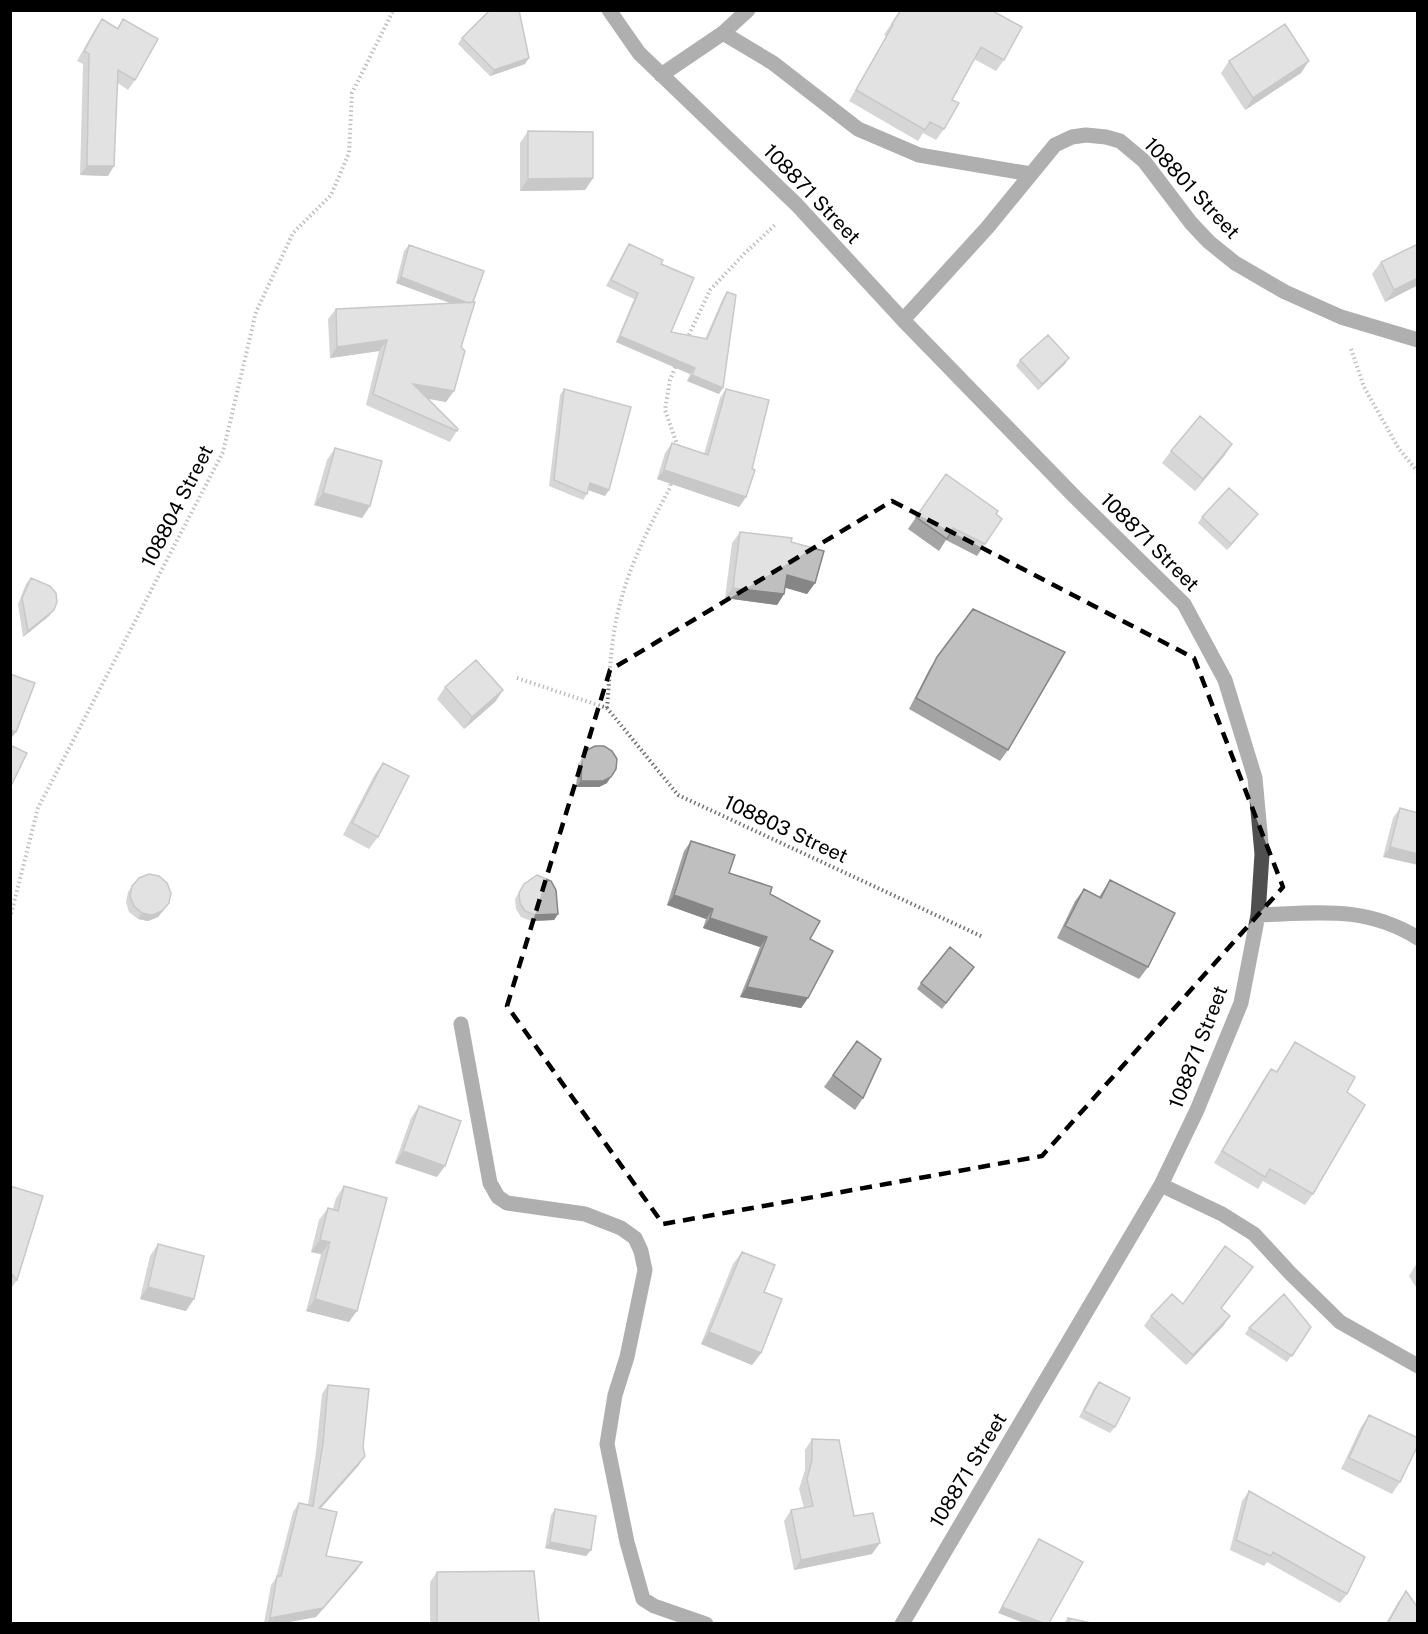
<svg xmlns="http://www.w3.org/2000/svg" width="1428" height="1634" viewBox="0 0 1428 1634" font-family="'Public Sans',sans-serif">
  <rect width="100%" height="100%" fill="#fff"/>
  <g fill="none" stroke-linecap="round" stroke-linejoin="round">
    <path stroke="#717171" stroke-width="4" stroke-dasharray="1.5 3" stroke-linecap="butt" d="M687,339L710,290L744,254L776,224
      M1351,349L1364,387L1399,449L1418,472
      M677,363L670,380L665,410L678,447
      M517,678L607,708L678,795L983,937
      M607,708C609,685 610,662 613,639C620,585 644,535 670,488L671,481
      M10,918L38,808L223,452L256,312L293,233L331,195L349,153L352,93L392,13L395,10"/>
    <path stroke="#4f4f4f" stroke-width="15" d="M609,10L639,53L797,205L903,320L1075,497L1184,604L1225,680L1255,778L1262,854L1258,915L1241,1003L1197,1110L1161,1185L902,1624
      M723,33L773,63L858,129L919,155L1031,174
      M661,75L723,33L748,10
      M903,320L987,228L1055,145L1072,137L1086,135L1106,137L1120,141L1144,161L1191,223L1209,242L1235,263L1285,292L1341,317L1418,340
      M1258,915C1318,913 1364,905 1418,938
      M461,1024L490,1183L498,1197L507,1203L585,1214L621,1228L635,1238L641,1251L645,1270L627,1357L615,1395L607,1444L627,1542L643,1599L654,1606L706,1624
      M1161,1185L1222,1214L1254,1234L1291,1274L1340,1322L1418,1366"/>
  </g>
  <path fill="#a4a4a4" d="M900,10H991L1004,60L996,71L974,59L952,100L944,129L936,140L923,133L918,141L849,101L886,36L884,35Z
    M102,19L117,28L123,19L135,80L128,90L118,83L108,176L80,175L83,64L77,61L95,29Z
    M462,38L525,64L490,76L458,44Z
    M1229,61L1301,73L1245,110L1221,73Z
    M528,131L593,178L585,190L520,191V143Z
    M629,244L661,264L671,332L705,339L723,298L727,292L719,394L687,381L690,374L616,342L634,299L606,286L625,250Z
    M409,245L473,302L446,402L428,398L458,429L450,442L366,405L379,351L330,358L328,319L336,309L450,303L396,283L404,251Z
    M1381,262L1418,285L1385,302L1372,274Z
    M1020,360L1065,364L1038,390L1016,366Z
    M564,389L605,496L588,490L587,494L583,500L549,486L560,395Z
    M726,389L752,469L746,497L739,507L657,479L665,453L672,443L704,454L720,398Z
    M1232,444L1224,456L1195,491L1162,463L1171,451Z
    M335,448L370,506L362,518L314,505L327,460Z
    M946,474L1002,519L977,556L946,540L939,551L908,529Z
    M1202,517L1253,520L1227,550L1198,523Z
    M740,532L791,542L815,583L807,594L785,587L784,594L777,605L725,598L732,543Z
    M31,578L49,616L23,637L18,604L26,584Z
    M973,609L1008,750L1000,761L909,709L930,668Z
    M445,687L503,690L495,702L464,729L437,699Z
    M587,750L607,783L599,787H576L578,764Z
    M383,763L378,837L369,849L343,835L375,774Z
    M1400,808L1418,813L1383,857L1393,818Z
    M691,841L729,873L770,894L810,939L808,998L801,1008L740,997L760,947L703,928L706,919L667,905L684,851Z
    M1110,880L1148,967L1139,979L1057,938L1075,901L1084,889L1099,897Z
    M524,884L558,914L554,920L531,921L521,917L516,909L515,899Z
    M132,886L169,903L158,917L148,921L138,919L129,912L126,902L128,892Z
    M974,967L942,1009L917,989L921,983Z
    M857,1041L863,1098L855,1110L824,1087Z
    M1295,1042L1347,1092L1313,1194L1305,1205L1263,1181L1258,1189L1214,1163L1263,1080L1271,1069L1276,1072Z
    M419,1106L437,1177L395,1163L411,1118Z
    M10,1186L17,1280L10,1290Z
    M344,1186L349,1322L306,1311L321,1254L311,1252L319,1220L328,1208L333,1209L336,1198Z
    M158,1244L186,1311L140,1299L150,1256Z
    M742,1252L764,1292L761,1353L752,1365L701,1344L733,1264Z
    M1418,1261V1287L1415,1286L1409,1276Z
    M1246,1277L1221,1309L1230,1316L1223,1326L1186,1365L1144,1326L1151,1316Z
    M1311,1327L1287,1362L1245,1334L1249,1328Z
    M1099,1382L1115,1427L1110,1433L1079,1417L1094,1388Z
    M328,1385L359,1465L321,1508L326,1556L362,1562L356,1571L316,1617L284,1623H264L271,1585L276,1578L293,1512L299,1503L308,1505L316,1452L322,1394Z
    M1369,1415L1400,1482L1392,1494L1341,1469L1361,1427Z
    M812,1439L854,1516L872,1554L794,1570L784,1521L791,1510L804,1508L799,1489L805,1470V1450Z
    M1249,1491L1347,1594L1340,1603L1267,1562L1264,1566L1230,1550L1242,1501Z
    M555,1509L591,1550L586,1556L545,1548L551,1515Z
    M1039,1539L1083,1562L998,1613L1035,1545Z
    M437,1572L539,1623H430V1582Z
    M1406,1591L1418,1623H1386L1398,1602Z
    M1068,1618L1091,1623H1064Z"/>
  <path fill="#868686" d="M529,58L525,64L490,76L494,70Z
    M1309,61L1301,73L1245,110L1253,98Z
    M87,166H114L108,176L80,175Z
    M593,178L585,190L520,191L528,179Z
    M401,277L473,304L469,310L396,283Z
    M1418,278V285L1385,302L1394,290Z
    M620,336L695,368L690,374L616,342Z
    M387,340L379,351L330,358L337,347Z
    M1069,358L1065,364L1038,390L1042,384Z
    M692,375L723,388L719,394L687,381Z
    M413,384L454,391L446,402L406,395Z
    M1232,444L1224,456L1195,491L1203,479Z
    M664,470L746,497L739,507L657,479Z
    M590,483L609,490L605,496L586,489Z
    M323,493L370,506L362,518L314,505Z
    M1258,514L1253,520L1227,550L1231,544Z
    M787,575L815,583L807,594L779,586Z
    M733,588L784,594L777,605L725,598Z
    M54,610L49,616L23,637L28,631Z
    M503,690L495,702L464,729L472,717Z
    M10,730L16,732L10,740Z
    M611,777L607,783L599,787H576L581,781Z
    M1390,847L1418,854V865L1383,857Z
    M674,895L713,909L706,919L667,905Z
    M169,903L158,917L148,921L138,919L142,913Z
    M558,914L554,920L531,921L535,915Z
    M710,918L767,937L760,947L703,928Z
    M747,987L808,998L801,1008L740,997Z
    M403,1151L445,1166L437,1177L395,1163Z
    M320,1240L330,1242L321,1254L311,1252Z
    M148,1287L194,1299L186,1311L140,1299Z
    M315,1299L357,1311L349,1322L306,1311Z
    M1230,1316L1223,1326L1186,1365L1193,1355Z
    M709,1332L761,1353L752,1365L701,1344Z
    M365,1456L359,1465L313,1517L319,1508Z
    M550,1542L591,1550L586,1556L545,1548Z
    M880,1543L872,1554L794,1570L801,1560Z
    M362,1562L356,1571L316,1617L284,1623H267L270,1618Z
    M1002,1607L1043,1623H1024L998,1613Z"/>
  <path fill="#bfbfbf" stroke="#868686" stroke-width="1.5" d="M490,10H519L529,58L494,70L462,38Z
    M901,10H991L1022,27L1004,60L981,47L952,100L959,103L944,129L930,122L925,130L856,90L893,25L892,24Z
    M102,19L118,29L123,19L158,39L135,80L118,70L114,166H87L89,54L84,51Z
    M1285,24L1309,61L1253,98L1229,61Z
    M528,131L593,132V178L528,179Z
    M629,244L663,260L661,264L694,278L671,332L707,339L727,292L736,295L723,388L692,375L695,368L620,336L638,293L611,280Z
    M1418,244V278L1394,290L1381,262Z
    M409,245L484,271L473,302L468,303L401,277Z
    M475,302L461,347L465,351L454,391L413,384L458,429L457,431L373,394L387,340L337,347L336,309Z
    M1048,335L1069,358L1042,384L1020,360Z
    M564,389L631,407L609,490L590,483L587,494L554,480Z
    M726,389L769,400L752,469L755,470L746,497L664,470L672,443L708,455Z
    M1200,416L1232,444L1203,479L1171,451Z
    M335,448L382,461L370,506L323,493Z
    M946,474L998,511L996,514L1002,519L985,544L953,528L947,539L916,517Z
    M1229,488L1258,514L1231,544L1202,517Z
    M740,532L792,538L791,542L824,551L815,583L787,575L784,594L733,588Z
    M31,578L50,586L56,593L57,602L54,610L28,631L22,598Z
    M973,609L1065,652L1008,750L916,698L937,657Z
    M476,660L503,690L472,717L445,687Z
    M10,674L35,683L16,732L10,730Z
    M10,745L27,753L10,788Z
    M595,746H604L612,751L617,759L616,769L611,777L603,781H581L582,758L587,750Z
    M383,763L409,776L378,837L352,823Z
    M1400,808L1418,813V854L1390,847Z
    M691,841L735,855L729,873L772,887L770,894L820,921L810,939L833,951L808,998L747,987L767,937L710,918L713,909L674,895Z
    M149,874L159,876L167,883L171,893L169,903L162,911L152,915L142,913L134,906L130,896L132,886L139,878Z
    M537,875L551,881L556,890L558,914L535,915L525,911L520,903L519,893L524,884Z
    M1110,880L1175,913L1148,967L1065,926L1084,889L1101,898Z
    M950,947L974,967L946,1003L921,983Z
    M857,1041L881,1059L863,1098L833,1075Z
    M1295,1042L1355,1077L1347,1092L1365,1105L1313,1194L1270,1169L1265,1177L1222,1151L1271,1069L1277,1072Z
    M419,1106L461,1121L445,1166L403,1151Z
    M10,1186L43,1196L17,1280L10,1272Z
    M344,1186L387,1198L357,1311L315,1299L330,1242L320,1240L328,1208L338,1211Z
    M158,1244L204,1256L194,1299L148,1287Z
    M1225,1246L1253,1267L1221,1308L1230,1316L1193,1355L1151,1316L1172,1294L1183,1304Z
    M742,1252L775,1265L764,1292L782,1299L761,1353L709,1332Z
    M1284,1294L1311,1327L1292,1356L1249,1328Z
    M1099,1382L1130,1398L1115,1427L1084,1411Z
    M328,1385L369,1389L363,1447L365,1456L319,1508L337,1512L326,1556L362,1562L323,1608L270,1618L277,1576H281L299,1503L313,1506L323,1443Z
    M1369,1415L1418,1438V1445L1400,1482L1349,1458Z
    M812,1439L839,1440L854,1516L873,1513L880,1543L801,1560L791,1510L813,1506L807,1479L812,1460Z
    M1249,1491L1365,1557L1347,1594L1273,1552L1271,1556L1236,1540Z
    M555,1509L596,1516L591,1550L550,1542Z
    M1039,1539L1083,1562L1049,1623H1043L1002,1607Z
    M534,1571L539,1623H437V1572Z
    M1406,1591L1418,1608V1623H1388Z
    M1068,1618L1091,1623H1070Z"/>
  <path d="M0 0H1428V1634H0ZM892,501L1194,658L1283,887L1042,1156L663,1224L507,1006L610,670Z" fill="#fff" fill-opacity=".55" fill-rule="evenodd"/>
  <path fill="none" stroke="#000" stroke-width="4.5" stroke-dasharray="12 8" stroke-linejoin="round" d="M892,501L1194,658L1283,887L1042,1156L663,1224L507,1006L610,670Z"/>
  <g text-anchor="middle" dominant-baseline="central" stroke-width="4.5" stroke-linejoin="round" paint-order="stroke">
    <g font-size="20" fill="#000" stroke="#fff">
      <text transform="translate(1192 188) rotate(47)">108801 Street</text>
      <text transform="translate(812 194) rotate(46)">108871 Street</text>
      <text transform="translate(177 506) rotate(-63)">108804 Street</text>
      <text transform="translate(1150 542) rotate(45)">108871 Street</text>
      <text transform="translate(786 829) rotate(25)">108803 Street</text>
      <text transform="translate(1198 1047) rotate(-69)">108871 Street</text>
      <text transform="translate(968 1470) rotate(-59)">108871 Street</text>
    </g>
  </g>
  <rect width="1428" height="1634" fill="none" stroke="#000000" stroke-width="24"/>
</svg>
